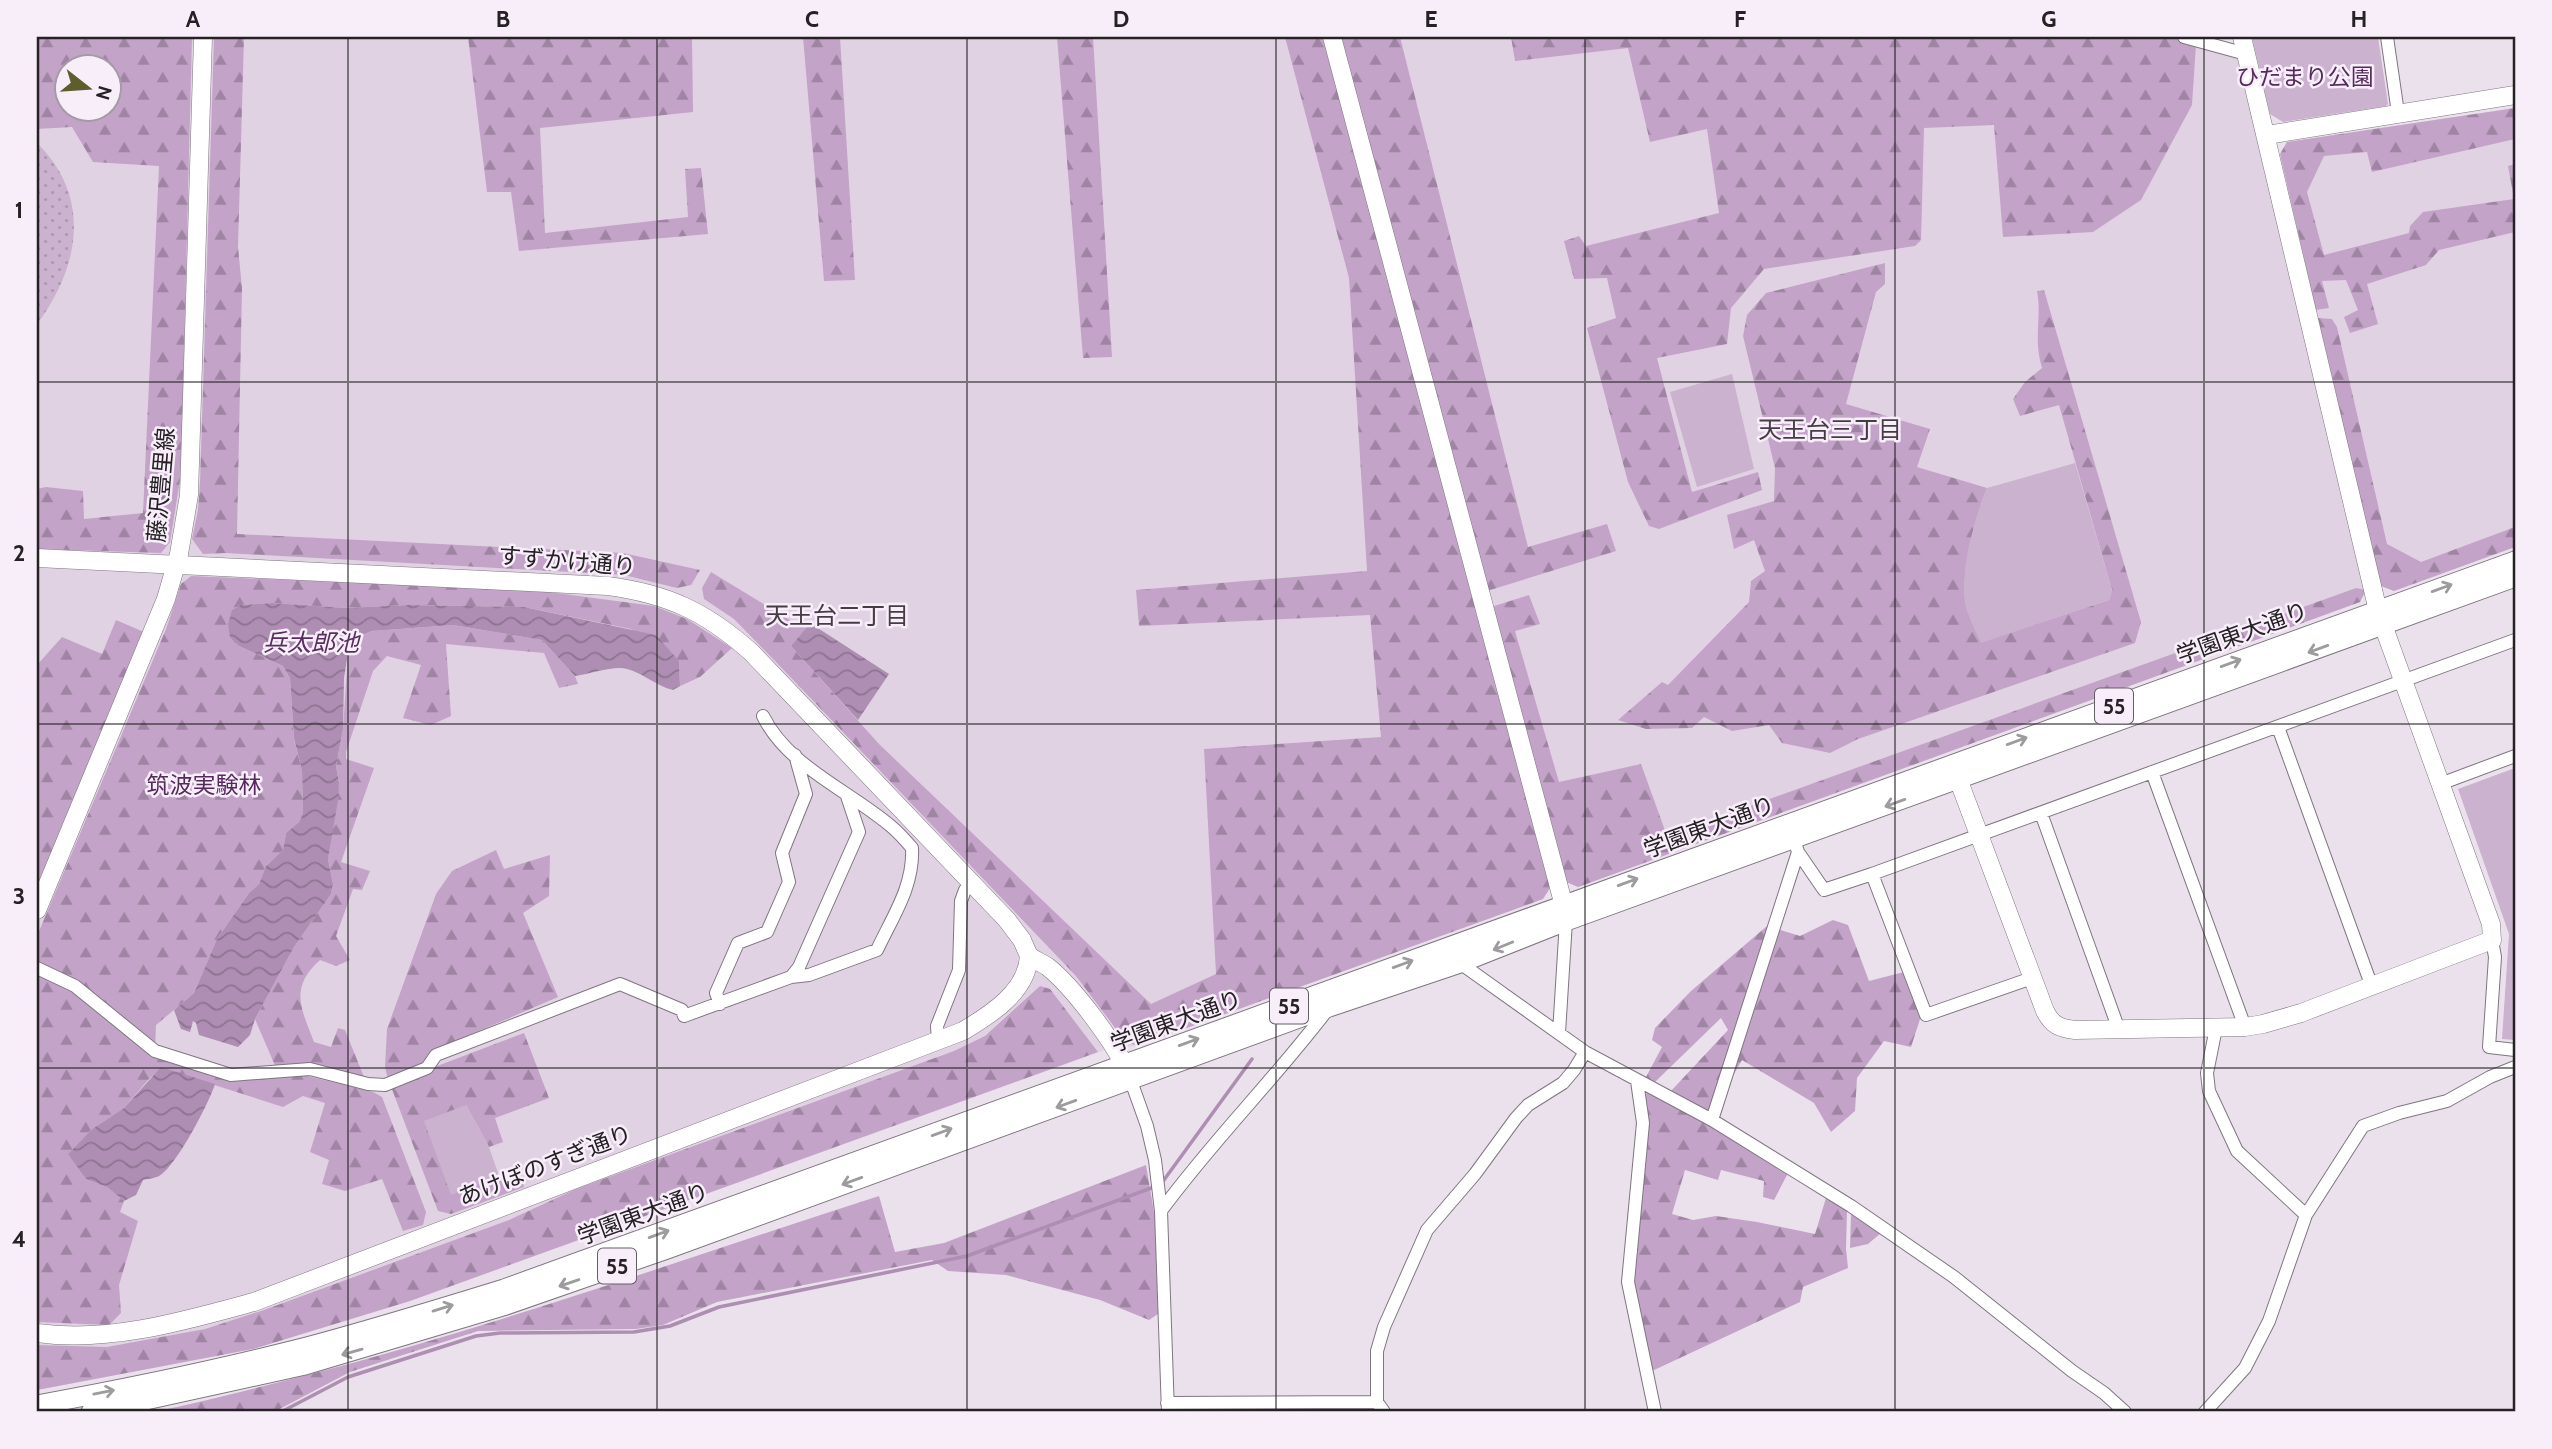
<svg xmlns="http://www.w3.org/2000/svg" width="2552" height="1449" viewBox="0 0 2552 1449" font-family="Cabin,'Noto Sans JP',sans-serif">
  <defs>
    <pattern id="grass-dots" width="8" height="8" patternUnits="userSpaceOnUse" patternTransform="scale(1.75)"><rect width="8" height="8" fill="#cbb2ce"/><path d="M2 2h.1M6 6h.1" fill="none" stroke="#ae99b1" stroke-width="1.8" stroke-linecap="round"/></pattern>
    <pattern id="forest-firs" width="22" height="20" patternUnits="userSpaceOnUse" patternTransform="scale(1.75)"><rect width="22" height="20" fill="#c4a3c9"/><path d="M5 1l3.5 6h-7zM16 11l3.5 6h-7z" fill="#9f84a3"/></pattern>
    <pattern id="water-waves" width="16" height="10" patternUnits="userSpaceOnUse" patternTransform="scale(1.75)"><rect width="16" height="10" fill="#ae8eb2"/><path d="M0 5q4-4 8 0t8 0" fill="none" stroke="#8d7491"/></pattern>
  </defs>
  <rect width="100%" height="100%" fill="#ebe1ec"/>
  <path fill="#e1d2e3" fill-rule="evenodd" d="M37,37H1326L1543,899L1137,1046L1113,1047L410,1301L253,1349L37,1390ZM66,66H108V108H66Z
    M1340,37H2169L2237,56L2243,63L2366,590L2360,602L1578,887L1564,881Z
    M2515,108V547L2394,591L2381,586L2280,154L2287,142Z"/>
  <path fill="url(#grass-dots)" d="M37,143C92,197 80,267 37,324Z"/>
  <path fill="url(#forest-firs)" fill-rule="evenodd" d="M37,37H192L181,474L170,542L161,553L37,549V489L46,487L83,491L84,519L143,513L159,166L93,162L72,127L37,129ZM66,66H108V108H66Z
    M214,37H244L238,247L242,288L237,534L623,553L700,570L691,585L677,588L624,575L226,553L203,554L192,539L198,510L200,483Z
    M468,37H692L693,112L540,128L545,233L688,217L685,169L701,168L708,234L519,251L511,192H487Z
    M803,37H840L855,280L824,281Z
    M1057,37H1093L1112,357L1083,358Z
    M1285,37H1326L1552,885L1543,899L1137,1046L1125,1041L1076,976L776,662L734,619L704,599L702,588L711,572L795,623L800,617L810,623L791,646L879,744L1151,1004L1216,974L1204,749L1381,737L1370,615L1139,626L1136,590L1367,571L1349,278Z
    M1340,37H1400L1528,547L1607,524L1616,551L1487,591Z
    M1511,37H2169L2196,44L2192,105L2141,200L2093,232L2003,237L1994,125L1924,128L1921,240L1915,246L1764,269L1731,308L1727,344L1657,358L1692,492L1758,472L1762,490L1659,529L1649,526L1628,482L1587,328L1616,318L1607,278L1574,279L1564,241L1579,236L1586,246L1719,213L1707,129L1650,142L1628,48L1515,61Z
    M2515,108V139L2372,172L2367,152L2324,156L2307,192L2324,255L2409,233L2410,226L2423,212L2514,199L2508,166L2515,164V232L2439,250L2426,265L2367,284L2378,324L2350,333L2344,317L2358,310L2346,280L2322,281L2329,308L2316,310L2280,154L2287,142Z
    M1885,263V284L1876,292L1846,404L1930,429L1917,467L1987,488C1974,523 1962,563 1965,601C1967,614 1976,630 1981,642L2109,600L2112,590L2059,405L2020,416L2013,399L2025,382L2042,368C2033,338 2042,318 2037,291L2044,290L2141,622L2135,643L1858,739L1830,753L1782,743L1769,725L1732,731L1704,717L1692,728L1646,729L1618,720L1662,682L1668,685L1749,602L1751,581L1765,571L1754,540L1734,549L1727,515L1774,501L1775,468L1743,336L1747,315L1766,293Z
    M2318,318L2332,319L2337,327L2387,544L2421,562L2515,527V547L2394,591L2381,586Z
    M191,576L534,590L654,606L687,619L732,648L700,677L680,686L679,661L631,629L524,607L409,605L346,608L272,603L240,605L232,610L239,646L283,666L290,678L294,739L302,771L303,813L299,822L286,833L283,850L266,866L259,884L249,893L217,939L194,993L156,1025L155,1051L160,1056L234,1081L299,1074L373,1092L382,1097L426,1212L423,1225L403,1231L382,1179L345,1191L322,1184L329,1160L310,1152L325,1103L303,1096L283,1107L161,1068L148,1080L124,1108L92,1129L69,1153L86,1179L107,1187L124,1201L120,1212L138,1221L119,1285L121,1313L109,1325L37,1322V936L166,629L181,584Z
    M2356,588L2366,590L2360,602L1578,887L1564,881L1491,607L1529,595L1540,624L1515,631L1559,782L1641,764L1667,836Z
    M116,620L144,632L37,888V665L62,637L102,654Z
    M453,625L542,640L575,676L578,684L559,688L544,653L446,644L451,716L431,725L403,718L421,665L387,656L373,671L346,752V759L374,768L341,862L370,871L362,890L353,889L336,936L350,960L336,966L320,960C289,988 301,1008 314,1042L331,1047L338,1028L345,1030L364,1077L276,1068L255,1019L294,947L331,894L333,884L328,859L339,783L336,766L343,729L348,653L357,637L372,631Z
    M496,850L504,869L550,855L549,896L523,913L558,997L430,1052L422,1065L388,1079L385,1067L387,1029L436,894L452,871Z
    M1833,920L1848,925L1869,981L1908,971L1921,1016L1911,1047L1884,1041L1857,1078L1855,1111L1831,1132L1814,1103L1742,1060L1711,1114L1671,1091L1728,1030L1721,1018L1655,1082L1646,1077L1662,1047L1652,1040L1655,1028L1691,991L1767,926L1800,936Z
    M1040,986L1050,989L1098,1052L410,1301L253,1349L37,1390V1345L107,1347L205,1329L264,1310L509,1220L576,1189L954,1051L985,1036Z
    M524,1033L549,1098L495,1118L503,1142L489,1147L466,1105L451,1194L517,1169L524,1187L451,1214L438,1211L390,1084Z
    M1648,1092L1713,1125L1788,1173L1774,1200L1763,1197L1764,1181L1721,1170L1718,1180L1685,1170L1672,1214L1693,1220L1716,1216L1757,1222L1815,1234L1826,1198L1847,1210L1846,1249L1848,1268L1803,1287L1800,1302L1652,1371L1633,1278L1642,1098Z
    M1146,1165L1155,1218L1158,1314L1149,1320L1100,1300L1006,1275L948,1271L932,1260L717,1302L663,1325L636,1329L478,1331L350,1372L274,1412H152C204,1402 255,1388 307,1375C500,1325 689,1257 879,1196L895,1252L944,1243Z
    M1851,1213L1881,1233L1868,1244L1850,1248Z"/>
  <path fill="#cbb2ce" d="M2252,37H2378L2388,104L2386,106L2283,122L2270,114Z
    M1732,374L1754,469L1697,487L1670,392Z
    M2075,463L2112,590L2109,600L1981,643C1976,630 1967,615 1965,601C1961,563 1974,523 1987,488Z
    M2515,768V1040L2502,1039L2509,934L2458,789Z
    M466,1105L489,1147L499,1176L451,1195L424,1121Z"/>
  <path fill="url(#water-waves)" d="M272,603L346,608L409,605L524,607L656,635L679,661L680,686L673,690C655,686 639,669 620,668C606,668 589,674 575,676L542,640L453,625L372,631L357,637L348,653L344,678L343,729L336,766L339,783L338,800L328,859L333,884L331,894L294,947L255,1019L250,1035L238,1047L199,1035L196,1023L193,1021L190,1032L181,1029L174,1010L194,993L217,939L249,893L259,884L266,866L283,850L286,833L299,822L303,813L302,771L294,738L290,678L283,666L239,646L230,637L228,624L232,610L240,605Z
    M810,623L889,674L858,720L791,646Z
    M161,1067L215,1084C209,1103 176,1167 159,1176C155,1178 148,1179 143,1180L136,1195L124,1201L107,1187L86,1179L68,1154L92,1129L124,1108Z"/>
  <g fill="none" stroke-linecap="round" stroke-linejoin="round">
    <path stroke="#ae8eb2" stroke-width="3.5" d="M1161,1184L1252,1059
      M281,1412L348,1377L476,1336L500,1333L634,1332L670,1326L719,1307L967,1256L1154,1187"/>
    <g stroke="#7f7680" stroke-width="14">
      <path id="street" d="M2184,37L2246,54
        M2387,37L2398,113
        M2278,727L2372,987
        M2152,772L2245,1027
        M2440,784L2515,756
        M2041,813L2119,1030
        M1798,852L1824,890L1872,874
        M2492,940L2495,957L2489,1047L2515,1050
        M1460,963L1585,1052L1712,1120L1851,1206L1954,1277L2072,1371L2104,1393L2125,1412
        M37,968L75,986L155,1051L231,1075L310,1069L368,1084L385,1085L427,1068L436,1055L620,984L682,1010L684,1016L791,977L809,975L877,950C893,916 914,886 912,848C906,841 900,834 893,828C852,792 788,767 763,716
        M791,977L799,967L859,832L847,796
        M2032,978L1926,1015L1872,874L2515,640
        M720,1004L716,993L738,943L767,932L789,882L782,853L806,794L795,755
        M2216,1028L2207,1073L2209,1091L2237,1151L2306,1215
        M1559,1033L1566,921
        M938,1041L937,1026L959,970L961,901L965,890
        M1131,1081L1147,1126L1155,1160L1161,1211L1168,1412
        M1637,1081L1643,1123L1628,1282L1655,1412
        M1712,1120L1798,852L1794,839
        M1161,1211C1212,1141 1275,1079 1328,1009
        M1167,1403L1377,1402
        M1384,1412L1377,1402V1351L1384,1327L1427,1230L1475,1174L1516,1118L1528,1105L1563,1083L1574,1070L1585,1052
        M2205,1412L2245,1368L2269,1321L2306,1215L2363,1126L2399,1113L2447,1101L2490,1077L2515,1067"/>
    </g>
    <g stroke="#7f7680" stroke-width="19">
      <path id="secondary" d="M1332,37L1564,906L1566,920
        M2267,135L2515,95
        M37,558L608,586C668,594 706,612 751,652L1007,920L1022,940L1029,956C1035,960 1042,963 1048,967C1073,987 1118,1046 1129,1076
        M1954,768L2045,1011C2052,1025 2059,1028 2075,1030L2245,1027L2263,1024L2301,1013L2492,940L2491,924L2378,611L2242,37
        M37,910L166,599L179,554L189,495L203,37
        M37,1333C110,1343 184,1321 254,1302L963,1031C990,1015 1027,992 1029,956"/>
    </g>
    <g stroke="#7f7680" stroke-width="21">
      <path id="primary" d="M37,1405C125,1389 212,1371 299,1349C368,1331 436,1310 504,1289L2515,561
        M91,1412L305,1365L503,1306L667,1249L1329,1007L1460,963L1566,921L2515,577"/>
    </g>
    <use href="#street" stroke="#fff" stroke-width="12"/>
    <use href="#secondary" stroke="#fff" stroke-width="18"/>
    <use href="#primary" stroke="#fff" stroke-width="19"/>
  </g>
  <defs><path id="oneway-shaft" d="M-6 0H5M1.5-3L5.5 0L1.5 3" fill="none" stroke-width="1.6" stroke-linecap="round" stroke-linejoin="round" transform="scale(1.75)"/></defs>
  <g stroke="#9d9b9d">
    <use href="#oneway-shaft" transform="translate(2442 588) rotate(-20)"/>
    <use href="#oneway-shaft" transform="translate(2318 649) rotate(160)"/>
    <use href="#oneway-shaft" transform="translate(2231 663) rotate(-20)"/>
    <use href="#oneway-shaft" transform="translate(2017 741) rotate(-20)"/>
    <use href="#oneway-shaft" transform="translate(1895 803) rotate(160)"/>
    <use href="#oneway-shaft" transform="translate(1628 882) rotate(-20)"/>
    <use href="#oneway-shaft" transform="translate(1503 946) rotate(158)"/>
    <use href="#oneway-shaft" transform="translate(1403 964) rotate(-20)"/>
    <use href="#oneway-shaft" transform="translate(1189 1042) rotate(-20)"/>
    <use href="#oneway-shaft" transform="translate(1066 1104) rotate(160)"/>
    <use href="#oneway-shaft" transform="translate(942 1132) rotate(-20)"/>
    <use href="#oneway-shaft" transform="translate(852 1181) rotate(160)"/>
    <use href="#oneway-shaft" transform="translate(659 1234) rotate(-20)"/>
    <use href="#oneway-shaft" transform="translate(569 1283) rotate(161)"/>
    <use href="#oneway-shaft" transform="translate(443 1308) rotate(-17)"/>
    <use href="#oneway-shaft" transform="translate(352 1352) rotate(164)"/>
    <use href="#oneway-shaft" transform="translate(104 1392) rotate(-11)"/>
  </g>
  <path fill="none" stroke="#252125" stroke-width="2" stroke-opacity="0.55" d="M348,37V1412M657,37V1412M967,37V1412M1276,37V1412M1585,37V1412M1895,37V1412M2204,37V1412M37,382H2515M37,724H2515M37,1068H2515"/>
  <g text-anchor="middle" dominant-baseline="central" stroke-width="5" stroke-linejoin="round" paint-order="stroke">
    <g fill="#f8eefa" stroke="#645e65" stroke-width="2">
      <rect x="2095" y="688.5" width="38" height="35" rx="5"/>
      <rect x="1270" y="988.5" width="38" height="35" rx="5"/>
      <rect x="598" y="1248.5" width="38" height="35" rx="5"/>
    </g>
    <g font-size="21" font-weight="bold" fill="#252125">
      <text x="2114" y="706">55</text>
      <text x="1289" y="1006">55</text>
      <text x="617" y="1266">55</text>
    </g>
    <g font-size="23" fill="#552b5b" stroke="#f8eefa">
      <text x="2305" y="77">ひだまり公園</text>
      <text x="204" y="785">筑波実験林</text>
    </g>
    <g font-size="23" fill="#252125" stroke="#f8eefa">
      <text transform="translate(161 485) rotate(-85)">藤沢豊里線</text>
      <text transform="translate(567 561) rotate(5)">すずかけ通り</text>
      <text transform="translate(2242 633) rotate(-20)">学園東大通り</text>
      <text transform="translate(1709 827) rotate(-20)">学園東大通り</text>
      <text transform="translate(1176 1021) rotate(-20)">学園東大通り</text>
      <text transform="translate(545 1165) rotate(-21)">あけぼのすぎ通り</text>
      <text transform="translate(643 1214) rotate(-20)">学園東大通り</text>
    </g>
    <g font-size="24" fill="#453c46" stroke="#f8eefa">
      <text x="1830" y="429">天王台三丁目</text>
      <text x="837" y="615">天王台二丁目</text>
    </g>
    <g font-size="24" font-style="italic" fill="#572e5e" stroke="#f8eefa">
      <text x="311" y="642">兵太郎池</text>
    </g>
  </g>
  <rect width="2552" height="1449" fill="none" stroke="#f8eefa" stroke-width="77"/>
  <g transform="translate(88 88) rotate(107)"><circle r="33" fill="#f8eefa" stroke="#a49ca5" stroke-width="2"/>
  <path d="M0-5L12 26L0 18L-12 26Z" fill="#5c5f2d"/>
  <text y="-10" font-size="19" font-weight="bold" text-anchor="middle" fill="#252125">N</text>
  </g>
  <rect x="38" y="38" width="2476" height="1372" fill="none" stroke="#252125" stroke-width="2.5"/>
  <g font-size="23" text-anchor="middle" font-weight="bold" fill="#252125">
    <text x="193" y="27">A</text>
    <text x="503" y="27">B</text>
    <text x="812" y="27">C</text>
    <text x="1121" y="27">D</text>
    <text x="1431" y="27">E</text>
    <text x="1740" y="27">F</text>
    <text x="2049" y="27">G</text>
    <text x="2359" y="27">H</text>
    <text x="19" y="218">1</text>
    <text x="19" y="561">2</text>
    <text x="19" y="904">3</text>
    <text x="19" y="1247">4</text>
  </g>
</svg>
